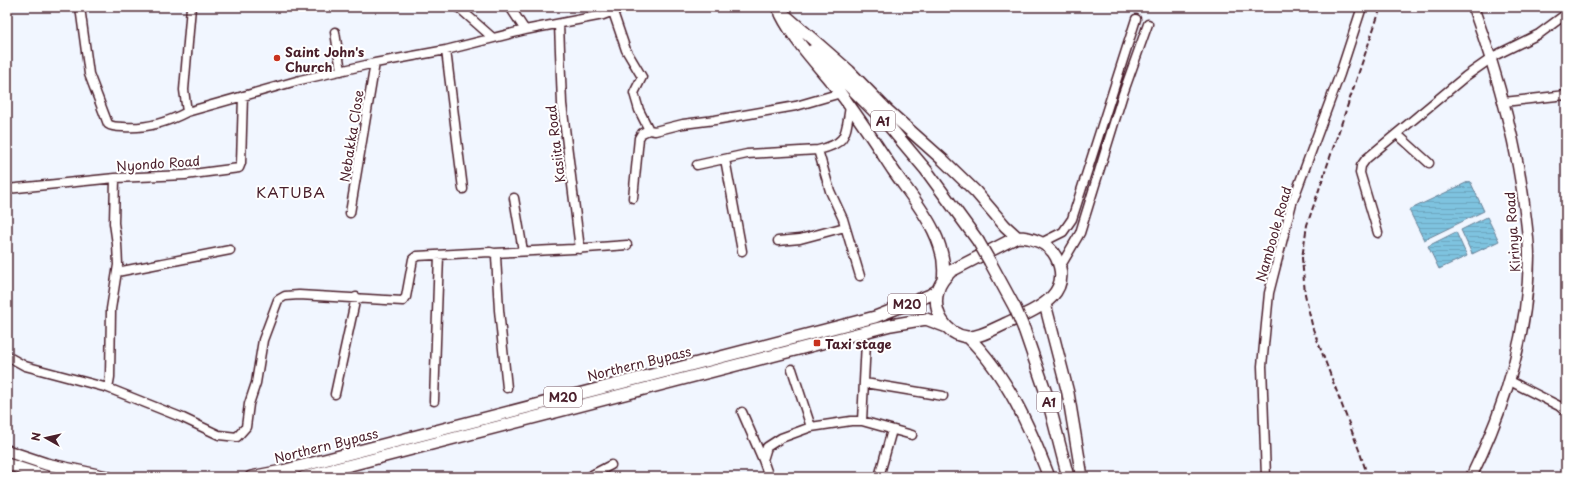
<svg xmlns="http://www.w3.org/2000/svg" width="1573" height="484" viewBox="0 0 1573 484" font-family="'Playpen Sans',sans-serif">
  <defs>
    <pattern id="water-rules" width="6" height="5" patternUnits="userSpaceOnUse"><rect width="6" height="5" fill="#7ec3df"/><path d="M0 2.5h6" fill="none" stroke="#6ea7c0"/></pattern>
  </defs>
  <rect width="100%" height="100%" fill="#f1f6ff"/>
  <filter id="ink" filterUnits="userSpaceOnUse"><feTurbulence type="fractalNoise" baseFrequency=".025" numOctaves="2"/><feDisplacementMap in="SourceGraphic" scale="8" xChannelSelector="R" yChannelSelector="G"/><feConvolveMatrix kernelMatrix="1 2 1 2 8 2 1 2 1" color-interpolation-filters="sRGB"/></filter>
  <g filter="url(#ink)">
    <path fill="url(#water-rules)" stroke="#698197" d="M1470,181L1484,211L1424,240L1409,210Z
      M1487,217L1499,241L1472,254L1461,230Z
      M1456,232L1467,256L1439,269L1428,246Z"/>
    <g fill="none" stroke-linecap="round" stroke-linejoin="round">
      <g stroke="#4a1f2b" stroke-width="11">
        <path id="minor" d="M80,7L89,74L108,124C112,127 118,127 123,127C146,129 166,123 187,112
          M191,7L184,90L187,112L300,80L375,63L446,50L525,30L603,15L624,7
          M458,7L493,38
          M510,7L525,30
          M613,12L626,50L642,77L634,93L639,110L649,130L655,131L683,124L715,120L796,106L841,93
          M559,24L562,104L580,249
          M335,32L341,71
          M446,50L463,189
          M1504,102L1566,95
          M850,107C845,135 848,143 818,150L830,191L843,219L860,276
          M1397,134L1429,163
          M725,159L742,251
          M697,165L747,154L818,150
          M7,189L115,178L185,175L239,168L241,163L243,96
          M514,198L523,251
          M633,198L639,138L642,133L649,130
          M350,213L375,63
          M1378,233L1360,173L1361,166L1366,159L1466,76L1496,55L1539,34L1566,14
          M778,241L800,239L845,227
          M1041,243L1063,232L1072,219L1136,19
          M494,253L573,249L627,245
          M1060,267L1080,233L1123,94L1148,24
          M117,272L230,250
          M7,356L25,366L108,388L183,418L219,435L237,437L246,427L249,404L256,383L263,340L278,300L285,296L299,295L403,301L406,297L413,259L417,256L490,252L494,253L496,256L499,310L507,388
          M792,369L811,427
          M1510,381L1559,406L1566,412
          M865,383L943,396
          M108,388L110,377L111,309L118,265L117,244L114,223L115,178
          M335,394L356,297
          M434,401L439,255
          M742,412L763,460
          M862,421L866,342
          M588,477L611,465
          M769,477L763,460L767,447L781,438L811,427L851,421H862L912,435
          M879,477L892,430
          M1266,477L1262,366L1269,293L1292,203L1340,74L1362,7"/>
      </g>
      <g stroke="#4a1f2b" stroke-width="13">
        <path id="major" d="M1471,477C1505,408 1528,334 1529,257C1529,242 1527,227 1525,212C1517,141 1497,73 1473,7"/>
      </g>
      <g stroke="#4a1f2b" stroke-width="14">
        <path id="highway" d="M778,9L849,71L887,110L943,160L976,192L1005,226L1017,237
          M781,14C796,44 821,68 841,94C860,119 876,144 893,170C915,202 949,238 943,280
          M813,50L889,126L926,170L978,241
          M1017,237C1031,237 1049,243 1056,257C1075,296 1034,310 1007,323C995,328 980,338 967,337C945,334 932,311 938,291C939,284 946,276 951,271Z
          M990,262L1015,308
          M1045,304L1068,393L1082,477
          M1024,329L1047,396L1068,477
          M968,337C1007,375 1030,428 1049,477
          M7,451L46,464L107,477
          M7,464L47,477
          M251,477L282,471L875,317L930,295L938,290
          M304,477L891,325L926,319L947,327"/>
      </g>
      <use href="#minor" stroke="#fff" stroke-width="8"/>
      <use href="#major" stroke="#fff" stroke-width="10"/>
      <use href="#highway" stroke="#fff" stroke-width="11"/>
      <path stroke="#4a1f2b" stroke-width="2" stroke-dasharray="6 3" stroke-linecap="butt" d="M1368,477L1359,450L1313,329L1305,294L1302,258L1307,225L1381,7"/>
      <g stroke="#4a1f2b" stroke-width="14" stroke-linecap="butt">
        <path id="highway-bridge" d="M978,241L990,262
          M1015,308L1024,329"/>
      </g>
      <use href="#highway-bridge" stroke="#fff" stroke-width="11"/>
    </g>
  </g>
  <g fill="#c8321e" stroke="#fff" stroke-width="1.5">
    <circle cx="277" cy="58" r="4"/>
    <rect x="813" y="339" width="8" height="8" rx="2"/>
  </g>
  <g text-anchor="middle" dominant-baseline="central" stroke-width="4" stroke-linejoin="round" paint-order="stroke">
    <g fill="#fff" stroke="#80626b" stroke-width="1">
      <rect x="871" y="111" width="24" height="20" rx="3"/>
      <rect x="888" y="294" width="38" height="20" rx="3"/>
      <rect x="544" y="387" width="38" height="20" rx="3"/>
      <rect x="1037" y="392" width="24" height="20" rx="3"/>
    </g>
    <g font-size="12" font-weight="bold" fill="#4a1f2b">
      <text x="883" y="121">A1</text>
      <text x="907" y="304">M20</text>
      <text x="563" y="397">M20</text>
      <text x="1049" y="402">A1</text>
    </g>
    <g font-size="13" font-weight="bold" fill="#4a1f2b" stroke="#fff" text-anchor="start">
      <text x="285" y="51">Saint John's<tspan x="285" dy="15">Church</tspan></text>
      <text x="825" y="343">Taxi stage</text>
    </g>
    <g font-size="13" fill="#4a1f2b" stroke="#fff">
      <text transform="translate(351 136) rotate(-81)">Nebakka Close</text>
      <text transform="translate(555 144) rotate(-97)">Kasiita Road</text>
      <text transform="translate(158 163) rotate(-4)">Nyondo Road</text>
      <text transform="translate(1512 232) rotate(-94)">Kirinya Road</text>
      <text transform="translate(1273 234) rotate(-74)">Namboole Road</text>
      <text transform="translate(639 363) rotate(-14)">Northern Bypass</text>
      <text transform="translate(326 445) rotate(-14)">Northern Bypass</text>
    </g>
    <g font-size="15" letter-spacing="1" fill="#4a1f2b" stroke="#fff">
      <text x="291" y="191">KATUBA</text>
    </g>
  </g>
  <rect width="1573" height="484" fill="none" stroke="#fff" stroke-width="24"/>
  <rect x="12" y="12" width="1549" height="460" fill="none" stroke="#4a1f2b" stroke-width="1.5" filter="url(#ink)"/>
  <g transform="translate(46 438) rotate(278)" stroke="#ffffff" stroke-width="3" paint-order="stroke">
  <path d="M0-3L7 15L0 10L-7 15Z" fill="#4a1f2b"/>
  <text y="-6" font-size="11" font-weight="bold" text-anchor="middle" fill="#4a1f2b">N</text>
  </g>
</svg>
